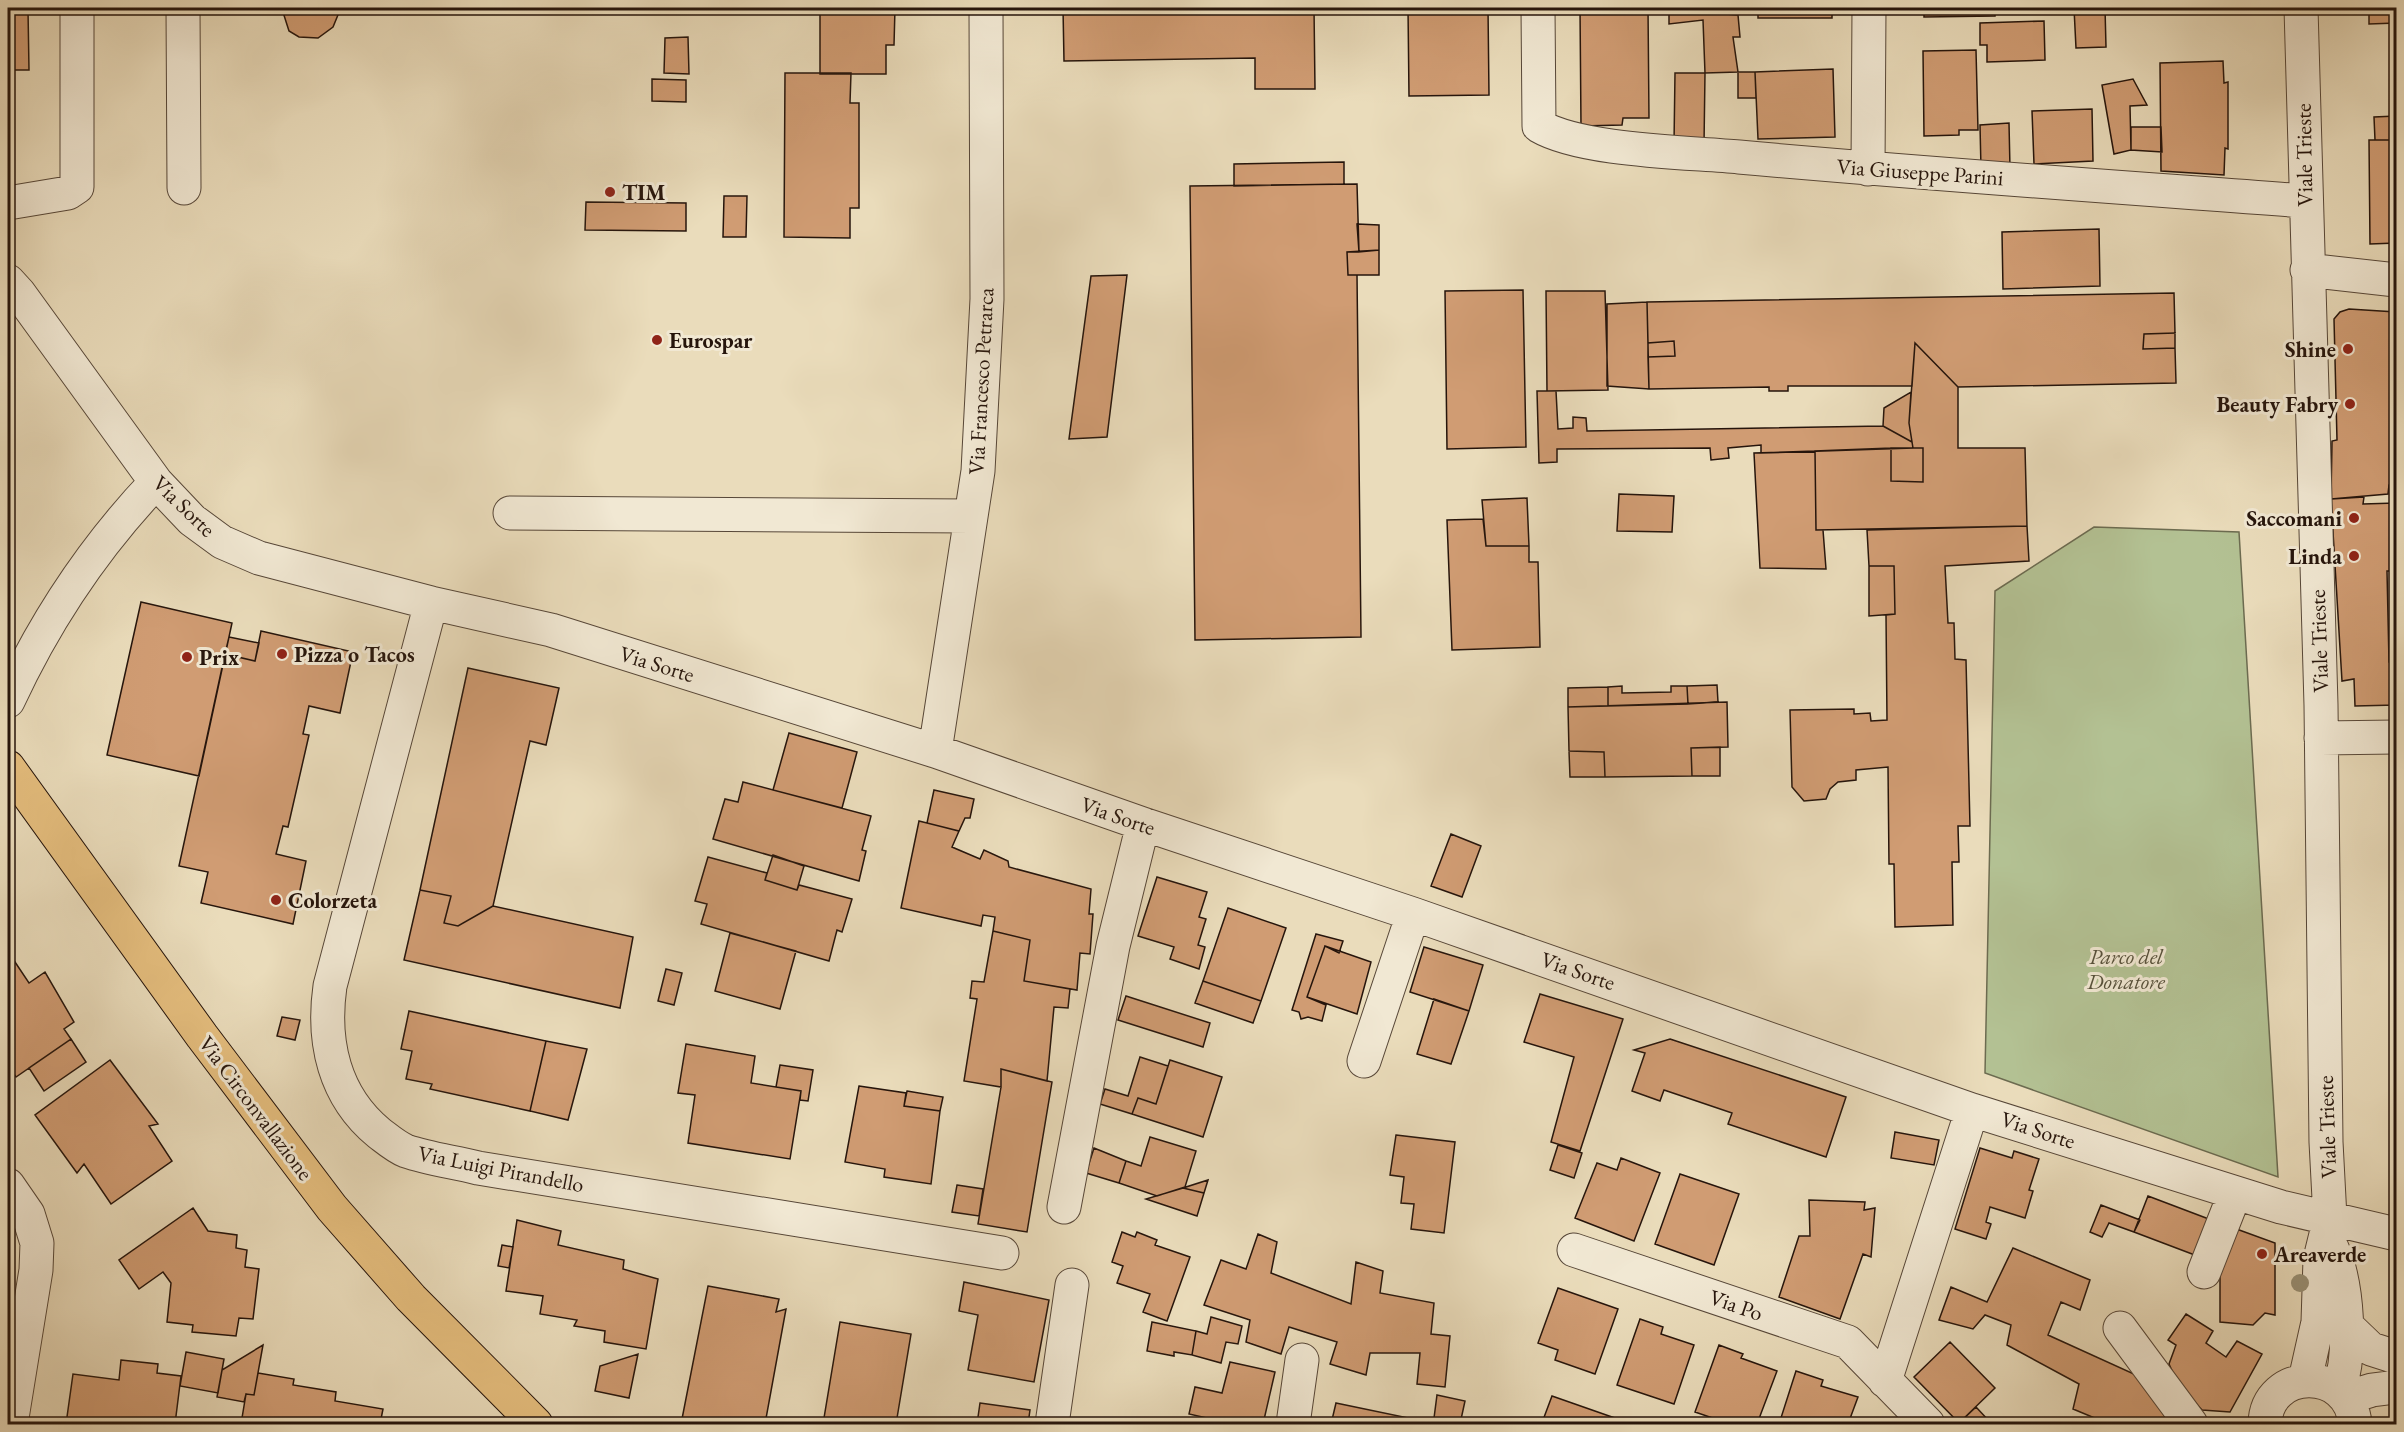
<svg xmlns="http://www.w3.org/2000/svg" width="2404" height="1432" viewBox="0 0 2404 1432" font-family="'EB Garamond',serif">
  <rect width="100%" height="100%" fill="#eadcbb"/>
  <filter id="stains"><feTurbulence type="fractalNoise" baseFrequency=".00333" numOctaves="4"/><feColorMatrix values="0 0 0 0 .2 0 0 0 0 .09 0 0 0 0 .02 0 0 0 .5 -.17"/></filter>
  <radialGradient id="worn" r=".72"><stop offset=".6" stop-color="#630" stop-opacity="0"/><stop offset="1" stop-color="#630" stop-opacity=".3"/></radialGradient>
  <path fill="#b3c193" stroke="#6c6b50" stroke-width="1.5" d="M2094,527L2239,532L2278,1177L1985,1073L1995,591Z"/>
  <path fill="#d09c73" stroke="#26150c" stroke-width="1.5" d="M8,8L28,10L29,70H8Z
    M240,8H381V10Z
    M820,8H895L894,45H886V74H820Z
    M1063,8H1314L1315,89H1255V58L1064,61Z
    M1408,8H1488L1489,95L1409,96Z
    M1580,8H1648L1649,118H1623L1622,125L1581,126Z
    M1669,8H1726V14L1738,15L1740,37H1733L1738,72L1705,73L1703,20L1669,24Z
    M1758,8H1832V18H1758Z
    M1924,8H1995V16L1924,17Z
    M2074,8H2105L2106,47L2076,48Z
    M2158,8H2221V9L2158,11Z
    M2369,8H2396V23L2369,24Z
    M282,9L340,10L333,27L318,38L299,37L289,31Z
    M2044,21L2045,60L1987,62V45H1980V23Z
    M688,37L689,74L664,73L665,38Z
    M1976,50L1978,130H1959V135L1924,136L1923,51Z
    M2223,61L2224,83L2228,82V149L2225,148L2224,175L2161,171L2160,63Z
    M1833,69L1835,137L1758,139L1755,72Z
    M1738,72H1755L1756,98H1738Z
    M785,73H851L850,103H859V208H850V238L784,237Z
    M1675,73H1705L1704,145L1674,144Z
    M652,79L686,80V102L652,101Z
    M2133,79L2147,105L2130,106L2131,150L2114,154L2102,85Z
    M2092,109L2093,161L2034,164L2032,111Z
    M2396,116V140H2375L2374,117Z
    M2009,123L2010,169H1981L1980,125Z
    M2131,127H2161L2162,152L2131,150Z
    M2369,140H2396V243L2370,244Z
    M1344,162V184L1234,186V164Z
    M1357,184L1359,252H1347L1348,275H1357L1361,637L1195,640L1190,186Z
    M724,196H747L746,237H723Z
    M586,202L686,203V231L585,230Z
    M1357,224L1379,225V250L1359,252Z
    M2099,229L2100,286L2003,289L2002,232Z
    M1379,250V275H1348L1347,252Z
    M1127,275L1107,437L1069,439L1091,276Z
    M1523,290L1526,447L1447,449L1445,291Z
    M1546,291H1605L1608,390L1547,391Z
    M2174,293L2175,333L2144,334L2143,349L2175,348L2176,383L1958,387L1915,343L1912,386H1788V391H1769V387L1649,389L1648,357L1675,356L1674,341L1648,343L1647,302Z
    M1647,302L1649,389L1607,386V304Z
    M2349,309L2396,312V477L2389,485L2388,494L2331,499L2332,441L2337,440L2334,319L2340,312Z
    M2175,333V348L2143,349L2144,334Z
    M1674,341L1675,356L1648,357V343Z
    M1915,343L1958,387V448H2025L2027,526L1816,530L1815,451L1891,448V481L1923,482V448H1913L1909,423Z
    M1537,391H1556L1558,429L1573,428V417L1586,418L1587,431L1883,426L1912,442L1913,448L1761,453V445L1728,448L1729,458L1711,460L1710,448L1557,449V462L1539,463Z
    M1911,392L1909,423L1912,442L1883,426L1884,408Z
    M1891,448H1923V482L1891,481Z
    M1815,451L1816,530H1823L1826,569L1760,568L1754,453Z
    M1619,494L1674,496L1672,532L1617,531Z
    M2364,497L2363,504L2396,503V571H2387L2389,662L2396,661V705L2355,706L2354,679L2342,681L2331,499Z
    M1527,498L1529,546H1486L1482,500Z
    M1483,519L1486,546H1529V562H1538L1540,647L1452,650L1447,520Z
    M2027,526L2029,561L1945,566L1948,623H1954L1955,659L1966,660L1970,826H1958L1959,862H1952L1953,925L1895,927L1894,864H1889L1888,767L1856,770V780L1838,782L1830,789L1826,799L1804,801L1792,787L1790,710L1854,709V714L1870,713L1871,721L1887,720L1886,615L1895,614L1894,566H1869L1867,530Z
    M1869,566H1894L1895,614L1869,616Z
    M141,602L232,623L199,776L107,755Z
    M261,631L353,652L340,713L309,706L303,734L309,735L288,827L283,826L276,854L306,861L293,924L201,903L208,872L179,866L225,654L255,661Z
    M229,637L259,643L255,661L225,654Z
    M468,668L559,688L546,745L530,741L493,906L458,926L444,923L451,896L420,890Z
    M1717,685L1718,702L1688,704L1687,686Z
    M1622,686V693L1671,692V686H1687L1688,704L1608,706V687Z
    M1608,687V706L1568,707V688Z
    M1727,702L1728,747L1691,748L1692,776L1605,777L1604,752L1569,751L1568,707Z
    M789,733L857,752L842,808L773,790Z
    M1720,747V776H1692L1691,748Z
    M1569,751L1604,752L1605,777H1570Z
    M743,782L871,816L862,850L866,851L859,881L713,839L725,799L738,802Z
    M934,790L974,799L970,818H965L959,831L927,823Z
    M919,821L959,831L952,847L980,859L984,850L1008,861L1009,867L1091,889L1089,914H1093L1090,954L1080,953L1077,990L1024,981L1030,940L993,931L995,917L983,915L981,926L901,908Z
    M1451,834L1481,846L1462,897L1431,886Z
    M773,855L804,866L797,890L765,880Z
    M708,857L767,873L765,880L797,890L799,885L852,899L842,932L837,930L829,961L701,924L707,904L695,901Z
    M1157,877L1207,892L1199,917L1206,919L1198,945L1205,947L1199,969L1170,959L1174,947L1138,936Z
    M420,890L451,896L444,923L458,926L493,906L633,937L620,1008L404,960Z
    M1228,908L1286,928L1261,1001L1203,981Z
    M993,931L1030,940L1024,981L1070,989L1068,1008L1054,1007L1047,1081L1001,1069V1087L964,1081L977,999L970,998L972,981L984,982Z
    M730,933L796,951L780,1009L715,991Z
    M1316,934L1343,941L1339,953L1325,946L1307,997L1326,1005L1322,1021L1308,1017L1301,1019L1299,1012L1292,1010Z
    M1325,946L1371,962L1357,1014L1307,997Z
    M1424,947L1483,965L1469,1011L1410,992Z
    M13,959L29,983L45,972L74,1022L64,1029L71,1039L16,1077L8,1065V963Z
    M666,969L682,973L674,1005L658,1001Z
    M1203,981L1261,1001L1253,1023L1195,1003Z
    M1540,994L1623,1019L1580,1151L1551,1142L1574,1057L1524,1042Z
    M1126,996L1210,1023L1203,1047L1118,1020Z
    M1434,999L1469,1011L1451,1064L1417,1054Z
    M409,1011L546,1041L530,1111L430,1089L432,1084L406,1079L412,1051L401,1049Z
    M282,1017L300,1020L295,1040L277,1036Z
    M71,1039L86,1062L44,1091L29,1068Z
    M1670,1039L1846,1097L1826,1157L1728,1124L1732,1113L1664,1090L1660,1101L1632,1091L1645,1053L1634,1050Z
    M546,1041L587,1049L568,1120L530,1111Z
    M686,1044L755,1056L751,1083L801,1091L790,1159L688,1143L695,1095L678,1093Z
    M1140,1057L1168,1066L1156,1104L1138,1098L1132,1114L1100,1104L1105,1089L1128,1096Z
    M110,1060L158,1124L149,1126L172,1161L111,1204L84,1164L77,1173L35,1115Z
    M1170,1060L1222,1077L1203,1137L1132,1114L1138,1098L1156,1104Z
    M780,1065L813,1070L808,1101L800,1100L801,1091L776,1087Z
    M1001,1069L1052,1082L1027,1232L978,1224L1001,1087Z
    M859,1086L906,1093L904,1106L940,1111L931,1184L884,1177L885,1169L845,1162Z
    M907,1091L943,1097L940,1111L904,1106Z
    M1895,1132L1939,1140L1934,1165L1891,1158Z
    M1396,1135L1455,1142L1444,1233L1411,1229L1414,1204L1401,1203L1404,1177L1390,1175Z
    M1150,1137L1196,1151L1185,1187L1157,1196L1119,1183L1126,1161L1141,1166Z
    M1558,1145L1582,1153L1574,1178L1550,1170Z
    M1094,1148L1126,1161L1119,1183L1086,1173Z
    M1980,1148L2012,1158L2014,1151L2039,1159L2029,1190L2033,1191L2025,1218L1990,1207L1986,1222L1991,1224L1986,1239L1955,1229Z
    M1621,1158L1660,1173L1634,1241L1575,1218L1597,1163L1617,1170Z
    M2396,1165V1179L2390,1174Z
    M1680,1174L1739,1194L1714,1265L1655,1244Z
    M1208,1180L1204,1193L1183,1188Z
    M957,1185L983,1189L979,1216L952,1212Z
    M1183,1188L1204,1193L1197,1216L1146,1199Z
    M2148,1196L2214,1221L2200,1257L2134,1232Z
    M1809,1200L1865,1202L1864,1210L1875,1208L1871,1257L1863,1254L1840,1319L1779,1297L1799,1236H1810Z
    M2101,1205L2140,1220L2134,1232L2109,1223L2102,1237L2090,1232Z
    M193,1208L208,1231L237,1235L236,1248L247,1250L245,1267L259,1269L253,1319L239,1318L236,1336L192,1332L193,1325L167,1322L171,1283L163,1272L139,1289L119,1260Z
    M517,1220L561,1231L558,1245L624,1260L623,1269L658,1279L646,1349L604,1342L605,1331L574,1326L577,1320L540,1314L543,1296L506,1291Z
    M2231,1227L2275,1243V1315L2265,1313L2253,1325L2220,1322V1262Z
    M1122,1232L1135,1237L1137,1232L1157,1240L1155,1245L1190,1257L1167,1321L1143,1312L1150,1294L1117,1283L1123,1266L1112,1262Z
    M1258,1234L1277,1242L1271,1273L1351,1304L1356,1262L1383,1271L1380,1293L1434,1303L1431,1334L1450,1336L1445,1387L1417,1384L1420,1353H1370L1366,1375L1330,1364L1337,1342L1289,1327L1281,1354L1246,1342L1250,1320L1204,1305L1221,1260L1246,1269Z
    M502,1245L513,1247L509,1268L498,1266Z
    M2013,1248L2090,1280L2080,1310L2061,1302L2048,1335L2145,1379L2171,1424H2109L2073,1409L2079,1384L2007,1345L2011,1325L1985,1315L1973,1329L1939,1320L1951,1287L1987,1302Z
    M964,1282L1049,1300L1034,1382L968,1370L978,1315L959,1311Z
    M708,1286L779,1299L776,1312L786,1309L765,1424H681Z
    M1558,1288L1618,1309L1595,1374L1555,1360L1558,1350L1538,1343Z
    M2186,1314L2213,1331L2206,1343L2226,1357L2237,1341L2262,1354L2230,1412L2202,1410L2178,1384L2169,1364L2176,1345L2168,1340Z
    M1211,1317L1242,1326L1238,1344L1226,1342L1221,1363L1192,1355L1196,1331L1207,1334Z
    M1640,1319L1663,1327L1661,1334L1694,1345L1674,1404L1617,1385Z
    M840,1322L911,1334L896,1424H823Z
    M1152,1322L1196,1331L1192,1355L1174,1352V1356L1147,1351Z
    M1950,1342L1995,1388L1959,1423L1914,1377Z
    M263,1345L254,1395L246,1394L244,1402L217,1397L222,1370Z
    M1719,1345L1743,1354L1741,1358L1777,1371L1757,1424H1730L1695,1412Z
    M186,1352L224,1359L218,1393L180,1386Z
    M638,1354L629,1398L595,1391L600,1366Z
    M121,1360L158,1364L157,1373L181,1376L175,1424H66L73,1374L119,1380Z
    M1230,1362L1275,1372L1263,1424H1233L1189,1414L1195,1387L1222,1393Z
    M1796,1371L1823,1380L1821,1386L1858,1397L1848,1424H1779Z
    M258,1373L294,1379L293,1385L336,1392L335,1401L383,1409L380,1424H241L246,1394L254,1395Z
    M1437,1395L1465,1401L1460,1424H1417L1418,1420L1434,1418Z
    M1552,1396L1632,1424H1556L1543,1420Z
    M980,1403L1030,1410L1028,1424H977Z
    M1336,1403L1418,1420L1417,1424H1331Z
    M1976,1407L1990,1422L1988,1424H1958Z"/>
  <g fill="none" stroke-linecap="round" stroke-linejoin="round">
    <g stroke="#574738" stroke-width="35">
      <path id="minor" d="M183,8L184,188
        M1538,8L1539,126C1582,151 1686,152 1739,157C1927,174 2116,187 2305,201
        M2301,8L2321,705L2326,1142L2330,1218L2320,1259L2318,1322L2305,1380
        M1868,169L1869,8
        M8,203L68,193L77,187V8
        M2307,270L2396,280
        M8,281L19,293L156,482L192,520L222,542L259,558L431,603L551,630L935,751L1143,824L1413,914L1972,1110L2281,1207L2396,1234
        M510,513L971,516
        M431,603L330,986C322,1042 334,1096 379,1133C387,1139 396,1147 406,1151C429,1159 455,1162 478,1168L1002,1253
        M8,701C45,621 95,546 156,482
        M2321,738L2396,737
        M935,751L978,471L987,299L986,8
        M1364,1061L1413,914
        M8,1185L28,1214L37,1243L36,1270L11,1424
        M1064,1207L1113,946L1143,824
        M2332,1248C2348,1284 2352,1353 2339,1390
        M1574,1250L1848,1342L1928,1424
        M2204,1272L2235,1193
        M2346,1325L2371,1349L2396,1357
        M2120,1328L2191,1424
        M1885,1381L1972,1110
        M2346,1398L2372,1390L2396,1387
        M1052,1424L1072,1285
        M1293,1424L1302,1360
        M2265,1424C2266,1368 2350,1365 2355,1424"/>
    </g>
    <g stroke="#26150c" stroke-width="35">
      <path id="major" d="M8,767L202,1036L332,1208L411,1298L536,1424"/>
    </g>
    <use href="#minor" stroke="#f1e8d3" stroke-width="33"/>
    <use href="#major" stroke="#e5be7e" stroke-width="33"/>
  </g>
  <circle fill="#999075" cx="2300" cy="1283" r="9"/>
  <g fill="#8f2418" stroke="#f1e8d3" stroke-width="2">
    <circle cx="610" cy="192" r="6"/>
    <circle cx="657" cy="340" r="6"/>
    <circle cx="2348" cy="349" r="6"/>
    <circle cx="2350" cy="404" r="6"/>
    <circle cx="2354" cy="518" r="6"/>
    <circle cx="2354" cy="556" r="6"/>
    <circle cx="282" cy="654" r="6"/>
    <circle cx="187" cy="657" r="6"/>
    <circle cx="276" cy="900" r="6"/>
    <circle cx="2262" cy="1254" r="6"/>
  </g>
  <g text-anchor="middle" dominant-baseline="central" stroke-width="6" stroke-linejoin="round" paint-order="stroke">
    <g font-size="22" fill="#26150c" stroke="#f1e8d3">
      <text transform="translate(2304 155) rotate(-91)">Viale Trieste</text>
      <text transform="translate(1920 172) rotate(4)">Via Giuseppe Parini</text>
      <text transform="translate(981 381) rotate(-87)">Via Francesco Petrarca</text>
      <text transform="translate(184 506) rotate(44)">Via Sorte</text>
      <text transform="translate(2319 641) rotate(-92)">Viale Trieste</text>
      <text transform="translate(657 664) rotate(17)">Via Sorte</text>
      <text transform="translate(1118 816) rotate(19)">Via Sorte</text>
      <text transform="translate(1578 971) rotate(19)">Via Sorte</text>
      <text transform="translate(256 1108) rotate(53)">Via Circonvallazione</text>
      <text transform="translate(2327 1127) rotate(-92)">Viale Trieste</text>
      <text transform="translate(2038 1130) rotate(18)">Via Sorte</text>
      <text transform="translate(501 1169) rotate(11)">Via Luigi Pirandello</text>
      <text transform="translate(1736 1305) rotate(19)">Via Po</text>
    </g>
    <g font-size="22" font-weight="bold" fill="#26150c" stroke="#f1e8d3" text-anchor="start">
      <text x="622" y="192">TIM</text>
      <text x="669" y="340">Eurospar</text>
      <text x="2336" y="349" text-anchor="end">Shine</text>
      <text x="2338" y="404" text-anchor="end">Beauty Fabry</text>
      <text x="2342" y="518" text-anchor="end">Saccomani</text>
      <text x="2342" y="556" text-anchor="end">Linda</text>
      <text x="294" y="654">Pizza o Tacos</text>
      <text x="199" y="657">Prix</text>
      <text x="288" y="900">Colorzeta</text>
      <text x="2274" y="1254">Areaverde</text>
    </g>
    <g font-size="22" font-style="italic" fill="#57513b" stroke="#f1e8d3">
      <text x="2126" y="956">Parco del<tspan x="2126" dy="25">Donatore</tspan></text>
    </g>
  </g>
  <rect width="2404" height="1432" fill="none" stroke="#eadcbb" stroke-width="30"/>
  <rect x="9" y="9" width="2386" height="1414" fill="none" stroke="#26150c" stroke-width="3"/>
  <rect x="15" y="15" width="2374" height="1402" fill="none" stroke="#26150c" stroke-width="1.5"/>
  <rect width="100%" height="100%" filter="url(#stains)"/>
  <rect width="100%" height="100%" fill="url(#worn)"/>
</svg>
